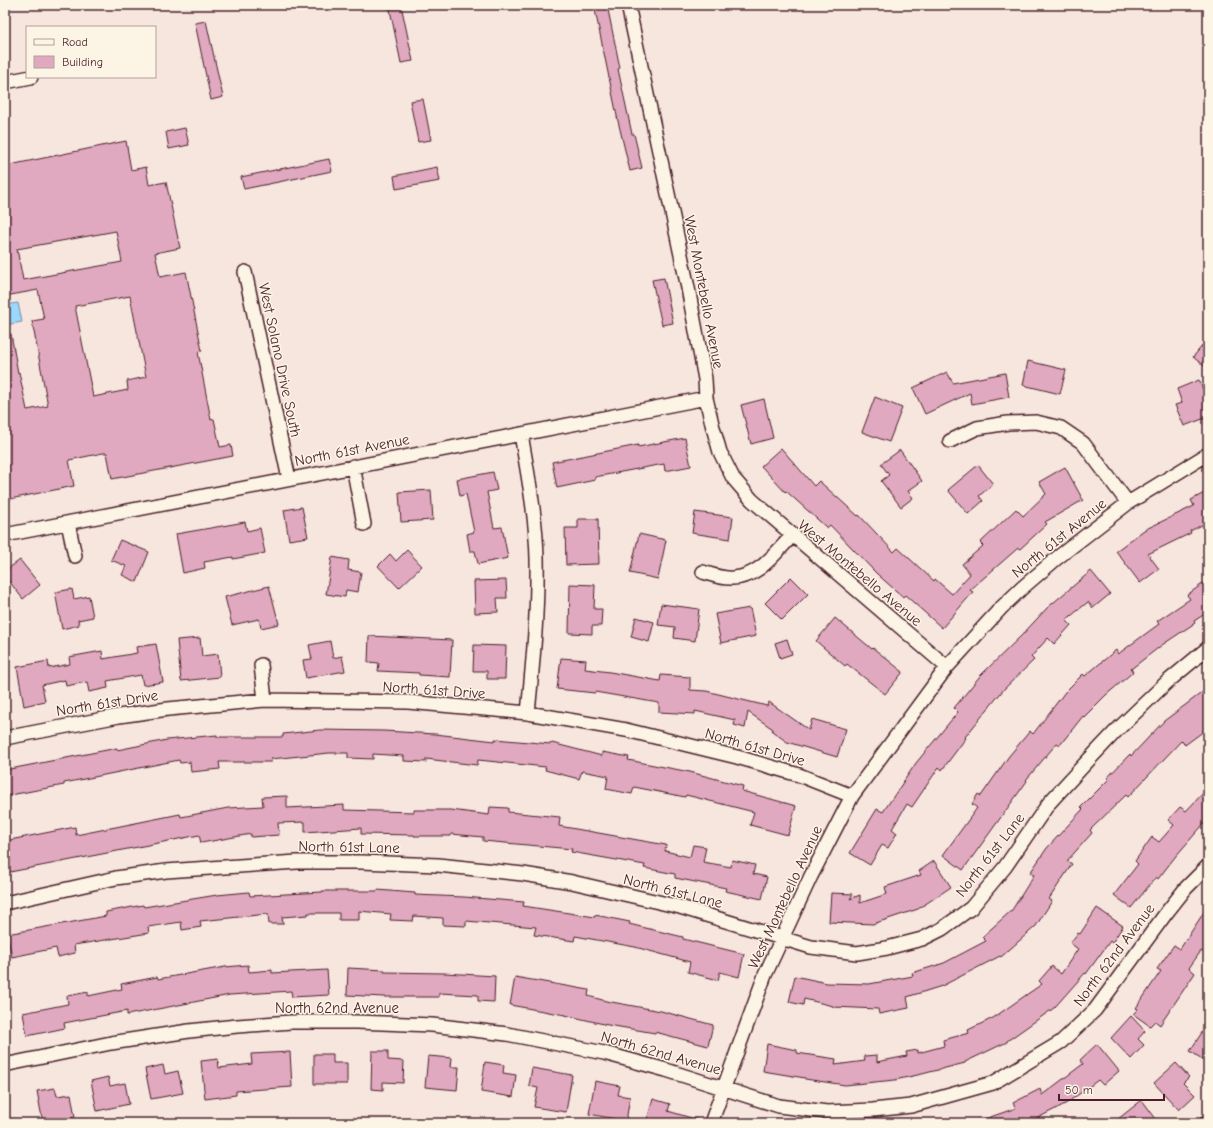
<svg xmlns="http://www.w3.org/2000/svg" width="1213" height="1128" viewBox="0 0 1213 1128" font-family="'Comic Neue',sans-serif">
  <rect width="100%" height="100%" fill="#f6e6de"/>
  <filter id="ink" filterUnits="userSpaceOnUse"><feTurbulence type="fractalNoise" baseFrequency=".025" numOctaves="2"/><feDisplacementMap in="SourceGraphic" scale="8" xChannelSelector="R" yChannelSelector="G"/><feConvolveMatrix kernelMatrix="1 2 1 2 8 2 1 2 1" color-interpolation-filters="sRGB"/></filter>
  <g filter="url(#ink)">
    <path fill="#99d8fa" stroke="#798ea7" d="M18,303L22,322L5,325V305Z"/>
    <path fill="#e0a9c0" stroke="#4a1f2b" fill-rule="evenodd" d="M389,5H401L413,61L401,63Z
      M594,5H607L620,68L618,69L632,134H634L642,168L630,171L618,121Z
      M206,21L223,97L211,100L195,23Z
      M423,99L431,140L418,142L410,101Z
      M185,128L189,145L169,149L166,132Z
      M126,141L131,170L146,167L149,185L166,182L180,248L155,253L160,277L186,272L202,351L198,352L211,420L214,419L220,447L231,445L233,456L112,479L107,453H103L69,460L74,486L5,500V335L11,334L18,373L19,372L27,410L48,406L32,321L44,319L38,290L5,296V166ZM116,231L122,262L23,280L17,249ZM130,296L146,377L127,381L128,390L93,397L75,306Z
      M329,159L332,171L244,189L241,177Z
      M437,167L440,181L396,189L394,176Z
      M664,278L673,323L662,325L652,280Z
      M1208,339V369L1193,357Z
      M1028,361L1066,370L1060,394L1023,385Z
      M947,372L953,383L1005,373L1009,397L972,404L970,393L925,414L913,388Z
      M1199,380L1208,402V417L1184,426L1175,405L1182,403L1177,389Z
      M875,397L902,408L889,442L862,432Z
      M764,399L773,438L751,444L741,405Z
      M685,438L691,466L665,471L664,464L653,466L595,477V480L557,488L552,462L638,445V447Z
      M781,448L814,486L819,481L858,516L859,515L894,552L898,548L934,581L935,579L952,594L970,574L962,564L983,546L980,543L1016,509L1023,516L1046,494L1039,482L1065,467L1083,500L1045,522L1047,524L1020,549L1018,548L970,590L973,592L942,628L905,595L903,597L876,573L830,525L827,528L786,491L785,492L761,466Z
      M900,450L922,481L908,491L913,498L901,507L881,481L889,475L881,464Z
      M978,465L993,484L979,496L983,501L968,514L948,490Z
      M493,472L497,490L487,492L494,528L502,527L508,558L478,564L475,551H470L467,534L474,532L466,494L460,496L457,479Z
      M431,490L433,520L401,522L399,492Z
      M1208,491V522L1190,531L1191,533L1148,554L1159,569L1140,583L1116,551L1144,530L1194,506L1191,500Z
      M302,507L308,537L289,540L284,510Z
      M695,512L733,517L730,539L692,533Z
      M578,519H598L599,564L566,565L565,528H578Z
      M245,522L247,531L260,528L265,553L233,559V557L204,562L205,568L183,573L176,534Z
      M639,534L666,540L658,579L630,573Z
      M120,540L149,552L137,582L122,575L126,566L111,560Z
      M407,550L422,566L399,588L378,566L390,554L396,561Z
      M332,557L349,560L348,570L361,572L358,592L346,590L345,597L326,594Z
      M20,560L40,585L23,599L5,576V571Z
      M1091,571L1110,594L1093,608L1088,602L1066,620L1071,625L1054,644L1048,638L1031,657L1034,660L1004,689L965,737L966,738L942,770L939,767L912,807L907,804L892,829L897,833L888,848L882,845L870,865L850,853L877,809L883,812L916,763L958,712L954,708L980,676L1022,635L1047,608Z
      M791,577L808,594L782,620L765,603Z
      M506,580L507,598H497L498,612L475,613L474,581Z
      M1208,580V612L1194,621L1195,623L1162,645L1131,669L1133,672L1106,695L1084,717L1083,716L1060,745L1057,743L1026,780L1027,781L963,870L943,855L977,808L972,804L978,794L981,796L1009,756L1030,731L1033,734L1065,692L1083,674L1085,676L1116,650L1118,654L1159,624L1157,621L1190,599L1187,595Z
      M570,584L595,585L594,609H602L601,626H592V634L569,633Z
      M269,586L279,624L261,628L259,619L232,625L225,597Z
      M72,589L74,599L89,596L93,617L78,620L79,625L62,629L55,592Z
      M661,604L699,609L695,641L674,638L675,627L658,625Z
      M750,608L756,636L721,643L715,614Z
      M636,617L654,622L649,642L631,637Z
      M835,618L872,649L873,648L903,672L885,694L847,664L845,666L816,641Z
      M369,636L452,640L450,677L419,675V673L378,671L379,663L368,662Z
      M200,638L202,656L218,654L220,677L181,681L177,640Z
      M787,639L792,654L780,658L775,643Z
      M330,641L333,658L342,656L345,671L306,678L303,660L312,659L309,645Z
      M156,644L163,682L143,685L141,675L107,681L108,688L89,692L87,682L66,686L65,680L42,685L45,701L24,706L17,667L48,661L49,668L70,664L69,657L102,651L103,659L137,653L136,647Z
      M474,645L506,646L505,679H487V671H473Z
      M561,658L586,660L585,669L610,672L660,681L661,675L690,677V690L706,691L767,706L769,702L809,730L812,719L846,729L837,757L787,742L772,731L773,729L748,712L745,728L734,725L735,720L695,711V714L659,712V703L595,692V693L557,689Z
      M1208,688V728L1185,745L1182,740L1128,797L1126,795L1090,830L1092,833L1067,861L1072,864L1049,899L1052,901L1036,926L1001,957L1000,956L942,986L907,997L909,1008L879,1014L878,1009L833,1007V1006L804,999L803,1005L789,1002L795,976L827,983L869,984L913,976L912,973L944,963L986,941L982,937L1012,910L1034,875L1030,873L1047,848L1083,809L1081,807L1109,779L1107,778L1130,754L1131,756L1164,721Z
      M320,730L384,731L435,734L495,741V739L551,744L552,743L602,756V752L629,757L628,760L690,772L743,786L742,791L796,806L788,835L750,825L754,812L686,795L685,797L634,787L632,794L606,789L608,776L582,771L579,779L545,770L546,767L478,760L477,765L426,759V762L404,761V756L373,754V759L348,758V753H329L271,759V762H219L220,769L191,772L190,762L180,763L179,760L64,783V785L5,796V770L117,748V750L167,740L217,735V737H283V734Z
      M1208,788V819L1175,857L1158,879L1156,877L1131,908L1114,895L1138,864L1135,861L1152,837L1159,842L1174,825L1168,820L1180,807L1186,811Z
      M287,796V808L344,805V810L414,812V810H451L489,815L490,807L508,808V812L560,817L559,826L666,845L665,851L690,857L693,845L706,847L703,862L731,867L732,860L755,865L753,874L767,877L762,899L725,891L726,888L675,878V874L644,868L645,865L571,852L572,849L483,841V837L451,834V836H414V835L361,834V828L305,832V822L278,823L279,835L251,837V834L201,843L199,835L5,873V841L75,827L76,835L180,814L181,817L228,808L263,806L262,797Z
      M934,861L951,887L918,909L873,924L829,922L831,893L853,894L850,899L860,895V903L887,894L885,887L921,875L919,871Z
      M377,890L415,893V895L464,897L524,902L523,906L595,917V915L630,922L629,924L683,937V939L744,954L739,977L720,972L718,980L688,972L690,962L635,947L575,936L574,941L534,935L536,927L466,921V926L443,925V918L414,916L413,921L390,920L391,914L359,911V920H339V913H308V915L282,917L283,924H269L268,914L200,921L201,927L182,930L181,922L148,927L149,933L74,945L75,953L58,957L56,948L12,957L7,934L106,916V912L143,905L144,907L217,895L249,892L250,896L322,892V891H377Z
      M1208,906V955L1201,951L1189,968L1195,973L1160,1025L1155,1021L1150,1026L1133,1014L1138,1009L1136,1008L1161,971L1157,969L1174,945L1180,949Z
      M1097,908L1123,926L1112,943L1110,941L1086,974L1085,973L1054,1008L1007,1041V1042L965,1062V1063L922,1074L895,1080L845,1085L805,1079V1078L763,1071L767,1044L797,1050V1053L836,1059L835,1065L865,1061L864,1056L877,1055V1062L907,1056L906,1052L918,1050V1053L944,1046L943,1040L969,1033L968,1030L993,1018L1042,984L1039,981L1052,966L1061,974L1078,949L1070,943L1078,933L1080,934Z
      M248,965L249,972L272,970V973L327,970L329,995L292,997L291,991L230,995L127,1015V1011L64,1023L65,1028L27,1036L23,1013L68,1004L67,996L88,992V996L122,989L121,984L157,977L158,979L225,967Z
      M348,968L385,970L384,972L444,973L495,976L494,1002L478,1001V995L439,993V997H383L347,995Z
      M515,977L589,990L588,996L606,1001L661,1011L713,1025L708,1046L655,1032V1033L608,1025L565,1015L510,1005Z
      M1131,1016L1145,1031L1138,1039L1144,1045L1131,1059L1111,1038Z
      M1208,1023V1063L1190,1051Z
      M1097,1044L1119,1071L1103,1085L1098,1080L1067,1103L1028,1123H979V1121L1016,1108L1013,1103L1040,1089L1042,1095L1083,1064L1080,1060Z
      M372,1051H388V1060L404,1061L403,1083L383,1082V1090L371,1089Z
      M290,1052L292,1087L236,1091V1095L205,1099L201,1061L218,1059L219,1068L252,1064L251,1054Z
      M314,1054H333V1063H347V1084H314Z
      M428,1056L452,1058L451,1067H459L457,1090L425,1087Z
      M485,1062L504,1065L503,1073L516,1075L513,1097L481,1092Z
      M1176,1063L1189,1077L1183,1083L1195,1095L1179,1110L1154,1083Z
      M163,1065L165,1074L178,1071L183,1093L151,1099L145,1069Z
      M532,1068L572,1075L566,1112L534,1107L538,1088L529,1086Z
      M108,1077L110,1086L125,1083L129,1104L97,1111L91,1081Z
      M595,1081L620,1086L618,1095L630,1097L626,1121L589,1114Z
      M55,1088L57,1096L71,1094L75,1117L43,1123L37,1091Z
      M653,1099L670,1104L668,1111L698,1120V1123H646Z
      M1142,1100L1159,1123H1113Z"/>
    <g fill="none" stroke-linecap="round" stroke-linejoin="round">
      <g stroke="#4a1f2b" stroke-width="16">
        <path id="minor" d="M628,5L688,288L705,379L706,398L712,424L720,452L733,478L752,500L947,667
          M5,82L31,77
          M245,272L289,479
          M521,434C528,475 536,516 537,558C538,610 533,662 528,713
          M950,441L977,428L1008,423L1036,422L1061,428L1083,443L1128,503
          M353,466L364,524
          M68,523L75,556
          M5,535L706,398
          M703,572C712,575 723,579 733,578C759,577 775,553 792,536
          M261,665L265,700
          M5,738L119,716L168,709L265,700L408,702L528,713L626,730L737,757L799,775L852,796
          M5,903L116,878L166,871L297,862H361L438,865L523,874L572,882L680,907L811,947L857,953L887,948L922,939L942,929L971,908L1005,867L1049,803L1083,766L1116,731L1166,683L1208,648
          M9,1064L111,1043L189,1031L237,1026L291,1022H357L432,1025L507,1034L604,1053L666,1070L779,1106L827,1112L873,1110L911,1106L993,1083L1061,1042L1095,1010L1167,912L1186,888L1208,866
          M711,1123L765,975L811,876L852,796L947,667L1001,608L1022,588L1057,558L1128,503L1208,454
          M1206,1123L1208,1121"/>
      </g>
      <use href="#minor" stroke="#fcf5e5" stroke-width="13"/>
    </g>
  </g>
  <g text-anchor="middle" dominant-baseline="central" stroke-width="3" stroke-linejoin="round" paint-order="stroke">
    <g font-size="15" fill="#4a1f2b" stroke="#fcf5e5">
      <text transform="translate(704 292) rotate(79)">West Montebello Avenue</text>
      <text transform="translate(280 360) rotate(78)">West Solano Drive South</text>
      <text transform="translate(352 450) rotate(-11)">North 61st Avenue</text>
      <text transform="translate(1059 538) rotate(-39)">North 61st Avenue</text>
      <text transform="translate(860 573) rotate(40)">West Montebello Avenue</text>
      <text transform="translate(434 690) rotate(4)">North 61st Drive</text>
      <text transform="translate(107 703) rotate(-9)">North 61st Drive</text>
      <text transform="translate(755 747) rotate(16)">North 61st Drive</text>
      <text transform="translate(349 847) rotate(1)">North 61st Lane</text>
      <text transform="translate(990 855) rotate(-52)">North 61st Lane</text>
      <text transform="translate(673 891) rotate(14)">North 61st Lane</text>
      <text transform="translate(785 897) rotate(-65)">West Montebello Avenue</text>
      <text transform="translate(1114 955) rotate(-53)">North 62nd Avenue</text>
      <text x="337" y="1008">North 62nd Avenue</text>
      <text transform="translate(661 1053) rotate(16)">North 62nd Avenue</text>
    </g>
  </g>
  <rect width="1213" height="1128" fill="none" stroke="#fcf5e5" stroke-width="20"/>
  <rect x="10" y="10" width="1193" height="1108" fill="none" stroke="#4a1f2b" stroke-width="1.5" filter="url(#ink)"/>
  <rect x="26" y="26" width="130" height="52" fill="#fcf5e5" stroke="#b59f9b"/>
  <rect x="34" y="39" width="20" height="6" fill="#fcf5e5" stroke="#b59f9b"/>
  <text x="62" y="46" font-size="12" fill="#4a1f2b">Road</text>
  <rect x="34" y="56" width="20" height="12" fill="#e0a9c0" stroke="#b59f9b"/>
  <text x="62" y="66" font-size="12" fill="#4a1f2b">Building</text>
  <path d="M1059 1094v6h105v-6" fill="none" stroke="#4a1f2b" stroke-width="2"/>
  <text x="1065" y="1094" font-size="12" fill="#4a1f2b" stroke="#fcf5e5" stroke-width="3" paint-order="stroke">50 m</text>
</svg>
